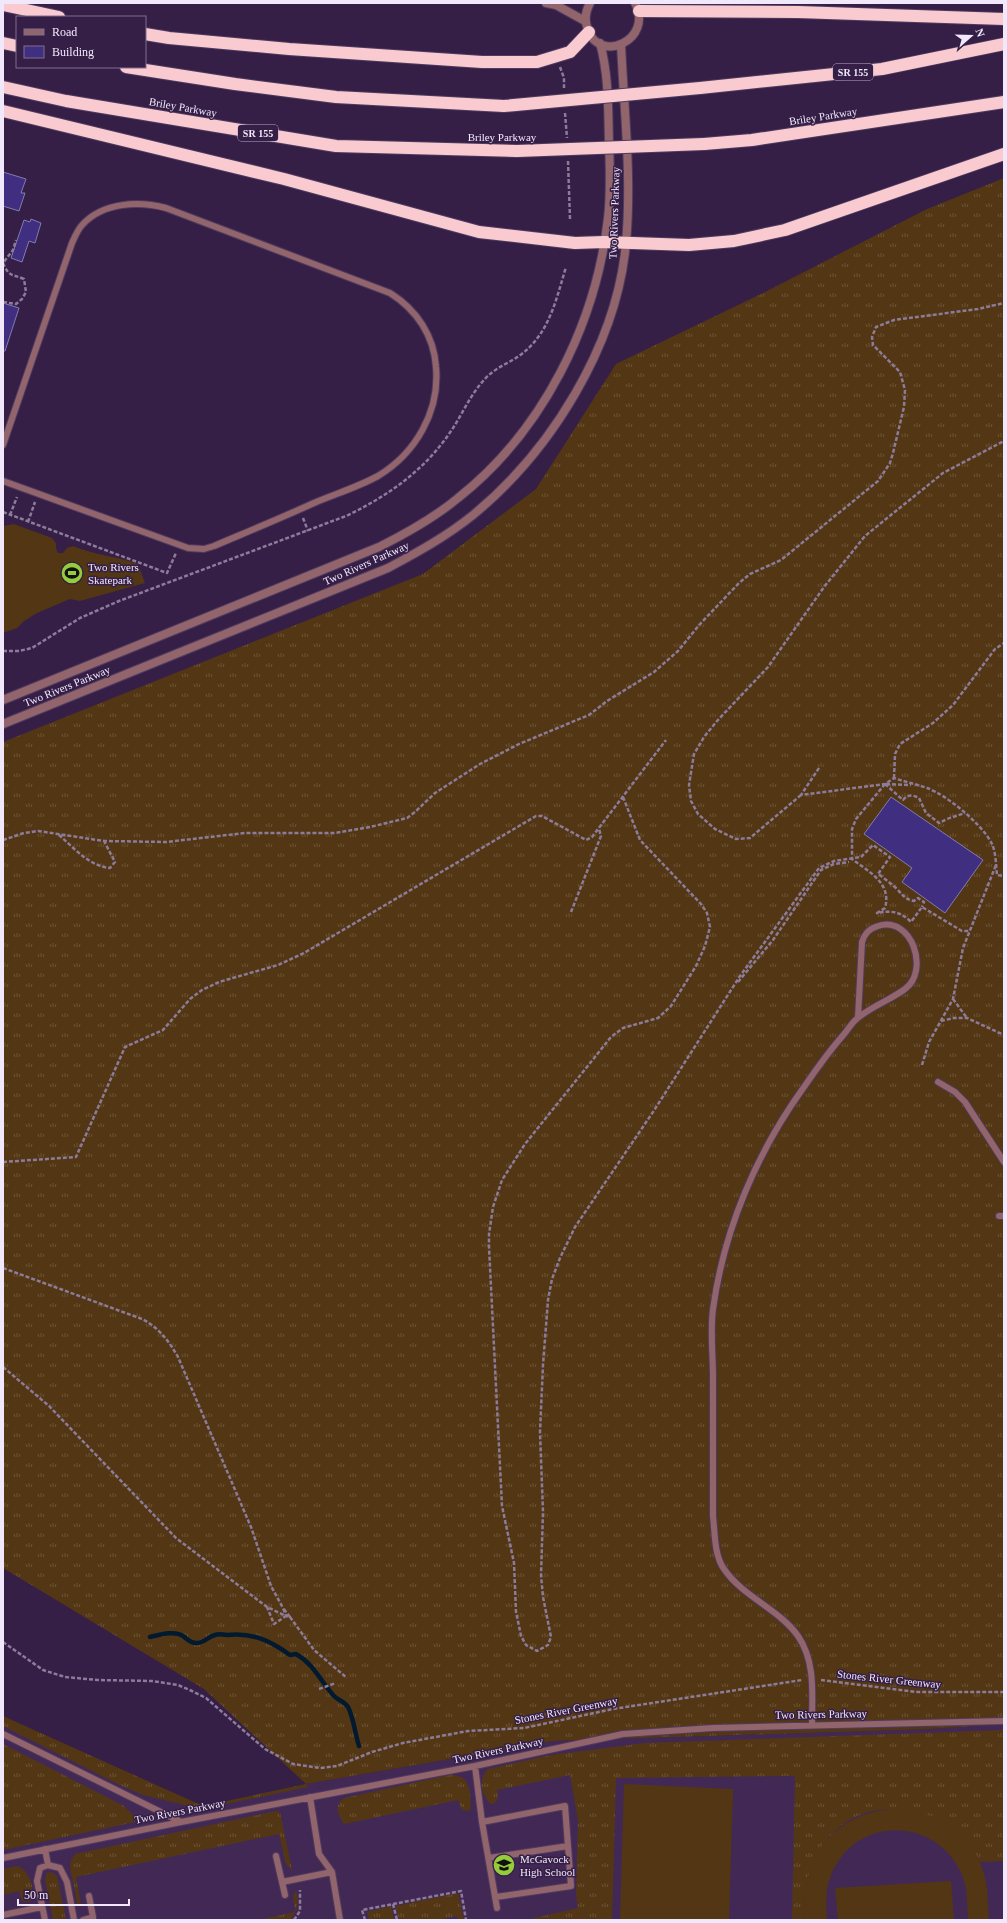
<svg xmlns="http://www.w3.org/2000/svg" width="1007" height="1923" viewBox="0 0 1007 1923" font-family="'Times New Roman',serif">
  <defs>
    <pattern id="grass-tufts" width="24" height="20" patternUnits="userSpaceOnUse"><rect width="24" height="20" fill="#533613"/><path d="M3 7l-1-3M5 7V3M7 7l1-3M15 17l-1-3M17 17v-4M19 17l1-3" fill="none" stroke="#6c5336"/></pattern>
  </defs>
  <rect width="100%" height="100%" fill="#351f46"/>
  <path fill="#422955" d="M3,1720L202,1809L306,1784L553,1741L932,1729L1004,1724V1920H3Z"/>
  <path fill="url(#grass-tufts)" d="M1004,178V1724L932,1729L553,1741L306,1784L308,1787L202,1809L143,1795L122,1786L3,1726V1716L203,1806L306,1784L204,1689L3,1568V742L423,574L536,489L616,364L767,291L927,209Z
    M1004,1730V1861L980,1862C964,1834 948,1820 918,1813C845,1794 800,1852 805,1920H792L795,1776L616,1778L612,1920H526L578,1908L576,1894L578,1820L570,1775L497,1790L498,1798L495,1803L491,1804C481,1795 478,1778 488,1769L551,1755L645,1743Z
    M3,1744L124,1806L134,1816L135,1822L3,1850Z
    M450,1775C455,1775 462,1776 465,1780C470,1786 472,1802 470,1810L468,1811L462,1810L458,1800L344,1824C339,1816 333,1806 344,1798Z
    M276,1811L280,1812L292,1870L286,1864L279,1834L76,1877L81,1905L78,1906L70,1868V1863L75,1854Z
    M17,1866C29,1869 35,1889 32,1900L26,1902L22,1901L19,1891L3,1895V1869Z
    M51,1872L57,1876L66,1920H53L45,1880L47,1873Z
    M296,1891C299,1902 298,1911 290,1920H258L295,1912L293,1895Z
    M458,1893L464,1920H458L457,1916L437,1920H399L395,1906Z
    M391,1906L394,1920H369L367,1912Z"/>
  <path fill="#533613" d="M14,524L52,538L56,543V548L58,553H63L67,548L73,546C94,555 116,556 138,564L145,583L80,601L70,599L37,613L24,621L17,628L3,633V526Z
    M624,1784L733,1789L729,1920H620Z
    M891,1809C936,1810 973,1831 985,1877C988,1891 988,1906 989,1920H968C967,1905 968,1889 962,1875C937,1816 855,1815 831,1875C825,1890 826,1904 827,1920H805C800,1861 830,1815 891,1809Z
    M951,1881L954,1920H838L835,1888Z"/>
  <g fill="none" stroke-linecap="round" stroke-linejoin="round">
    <path stroke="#021a30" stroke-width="4.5" d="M150,1637C159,1635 174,1630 183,1636C188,1639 189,1643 196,1643C205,1643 207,1637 215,1635C219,1633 223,1635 227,1635C252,1632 271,1641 290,1655L296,1654C314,1664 321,1682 334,1696C338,1700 345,1702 348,1707C354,1719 355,1734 359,1746"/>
  </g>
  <path fill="#402e80" stroke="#817cac" d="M3,172L26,179L21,193H25L19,211L3,206Z
    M31,219L41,223L35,243L29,241L22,262L11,258L24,220L30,222Z
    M3,303L19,308L5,351H3Z
    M891,797L983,860L945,913L902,882L912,868L864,834Z"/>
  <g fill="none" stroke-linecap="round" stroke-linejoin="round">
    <g stroke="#4f3b5f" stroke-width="8">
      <path id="lane" d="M3,445L72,243C75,236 78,229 83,224C104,202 139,201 166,208L390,293C417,310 434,336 436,367C440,411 416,453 378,476C358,487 335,494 314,503C281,518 247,532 214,546L204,549L188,548L3,481
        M938,1082L955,1092L965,1102L1004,1162
        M999,1216H1004
        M812,1725C812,1696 816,1662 798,1636C779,1609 743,1597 724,1569C714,1555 715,1533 713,1516C713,1470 713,1423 713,1377C713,1355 710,1331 713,1309C724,1229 757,1152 804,1087C817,1068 830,1050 845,1033C849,1028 853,1021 859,1017C873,1006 890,1000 905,989C930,971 912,915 878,926C869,929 865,933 862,942L858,1017
        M3,1734L181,1822
        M475,1766L482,1822L497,1908
        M310,1797L319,1854L332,1872L340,1920
        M482,1822L565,1806L571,1886L496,1897
        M45,1849L48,1865L60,1868L67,1882L74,1920
        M276,1856L282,1882
        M3,1858L181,1822L475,1766L623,1734L713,1728L1004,1721
        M489,1858L568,1846
        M285,1895L282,1882L332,1872
        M89,1896L93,1917
        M3,1915L42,1907
        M45,1920L37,1881L40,1868L48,1865
        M83,1920L93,1917V1920"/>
    </g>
    <g stroke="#4f3b5f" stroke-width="10">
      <path id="street" d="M546,3L556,5L585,21
        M590,3C585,12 584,20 588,30C600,64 654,40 635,3
        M3,700L379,547C407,533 434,518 458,498C543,431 596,324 608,218C611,193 610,167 609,142C608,109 609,76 600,43
        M3,724L388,568C418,552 447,536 473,515C551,451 617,345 626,243C632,177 624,110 621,44"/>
    </g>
    <g stroke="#4f3b5f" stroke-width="14">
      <path id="highway" d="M3,5L59,17
        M639,11L798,12L1004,19
        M145,34L169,38L289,49L482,62H537L570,52L589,32
        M3,43L17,46
        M126,67L235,84L336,97L504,106
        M3,87L66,101L336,146L517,151
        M700,88L882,69L1004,44
        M3,111L284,179L479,232L575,243L604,242L689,245L734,241L785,230L1004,154
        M704,144L752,140L1004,102"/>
    </g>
    <path stroke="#8c7c9a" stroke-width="2.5" stroke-dasharray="4 2" stroke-linecap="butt" d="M560,67L564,78V88
      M565,113L567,138
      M568,161L570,219
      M3,302L16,304L22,299L26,292L24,279C12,274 9,277 3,263L13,250L16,240
      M3,512L167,573L176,553
      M10,515L17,497
      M303,518L308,531
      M28,522L35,502
      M3,651H19L32,648L80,618L119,601L346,516C388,496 425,470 451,431C462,415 470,395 484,380C493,369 507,364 519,356C549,335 556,300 566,267
      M819,768L801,795L885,784L894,778C905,782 916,784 927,788C947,795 983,825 992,844C996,853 996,866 997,875L1004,876
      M894,778L895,754L900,744L933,723L953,705L995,649L1004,643
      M885,784L856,819L852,829V859C869,872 892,883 885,908L877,913C892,910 901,912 911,922L922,907L962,931H970
      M885,784L903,800C908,794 913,795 919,798L926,813L939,823L947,819L965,813
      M886,784L911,785
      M801,795L750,838L736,839L715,829L698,814L691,801L689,785L694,754L704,737L717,721L768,667L824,587L865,536L943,473L1004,441
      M623,797L640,840L701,904L707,913L710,927L705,946L696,966L671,1006L658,1018L623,1028L611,1037L525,1144L502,1180L493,1207L489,1234V1247L502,1506L514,1563L516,1612L519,1626L521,1636L526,1645L537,1651L548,1645L551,1637L543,1597L541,1575L543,1512L540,1432L543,1365L548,1300L552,1279L560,1258L575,1227L653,1112L740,976L819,868L834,861L861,857L873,845L890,857L878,874C884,878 890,883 896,888C902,894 904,899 914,901L918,898L924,902L922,907
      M59,835C74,848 89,866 110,868L115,862L104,841
      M3,840L24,833L38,831L104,841L166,842L245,833H335L370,827L407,818L415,812L435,793L480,764L519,744L589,715L607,701L654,672L678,651L700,624L739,583L750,574L781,560L878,481L890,463L893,453L904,407L905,390L900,372L873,345L872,337L876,327L894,320L978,309L1004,303
      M571,912L601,836L599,829
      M738,982L773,940L821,870L834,864L849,862
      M953,999L967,1018
      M941,1021L954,1018H967L1004,1035
      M922,1065L929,1042L953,999L963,948L996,865
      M3,1162L76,1157L125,1047L163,1030L190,999L202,990L219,982L278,965L304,953L536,816H542L586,840L592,837L666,740
      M3,1268L142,1319C158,1327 169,1341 178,1357L251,1527L271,1586L283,1608
      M3,1367L49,1406L176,1538L267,1607L286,1616L274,1624L267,1607
      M290,1617L283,1608L286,1616L290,1617L314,1650L347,1678
      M3,1642L43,1670L65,1677L98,1680L152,1681L178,1685L192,1691L206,1698L265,1749L293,1764L320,1768L337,1766L372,1752L403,1743L468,1731L524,1728L613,1709L802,1680
      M821,1680L916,1692H1004
      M319,1689L336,1683
      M393,1904L397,1920
      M294,1920L300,1911V1890
      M365,1920L362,1910L461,1891L466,1920"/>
    <use href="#lane" stroke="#92646c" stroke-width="6"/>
    <use href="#street" stroke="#92646c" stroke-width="8"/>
    <use href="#highway" stroke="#f9cbd1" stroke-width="12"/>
    <g stroke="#4f3b5f" stroke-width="14" stroke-linecap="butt">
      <path id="highway-bridge" d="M504,106L700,88
        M517,151L704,144"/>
    </g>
    <use href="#highway-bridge" stroke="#f9cbd1" stroke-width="12"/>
  </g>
  <defs>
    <g id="stadium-disc" transform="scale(1.15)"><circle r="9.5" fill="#94cc3c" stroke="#351f46"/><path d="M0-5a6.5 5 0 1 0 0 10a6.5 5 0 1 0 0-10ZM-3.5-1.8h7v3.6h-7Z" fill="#111"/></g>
    <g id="school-disc" transform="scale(1.15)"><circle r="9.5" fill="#94cc3c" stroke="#351f46"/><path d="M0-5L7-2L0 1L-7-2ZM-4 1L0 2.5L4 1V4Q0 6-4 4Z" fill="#111"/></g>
  </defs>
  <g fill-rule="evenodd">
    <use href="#stadium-disc" x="72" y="573"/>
    <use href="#school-disc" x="504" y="1865"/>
  </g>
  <g text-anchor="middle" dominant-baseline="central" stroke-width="3" stroke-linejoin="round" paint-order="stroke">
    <g fill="#351f46" stroke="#b9acc5" stroke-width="1">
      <rect x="833" y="64" width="40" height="16" rx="3"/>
      <rect x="238" y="125" width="40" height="16" rx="3"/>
    </g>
    <g font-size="10" font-weight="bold" fill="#f2e8fc">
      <text x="853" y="72">SR 155</text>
      <text x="258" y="133">SR 155</text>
    </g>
    <g font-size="11" fill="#f2e8fc" stroke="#351f46">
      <text transform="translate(183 107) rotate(10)">Briley Parkway</text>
      <text transform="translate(823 116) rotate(-9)">Briley Parkway</text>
      <text x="502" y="137">Briley Parkway</text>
      <text transform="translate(614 213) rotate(-88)">Two Rivers Parkway</text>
      <text transform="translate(366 563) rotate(-24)">Two Rivers Parkway</text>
      <text transform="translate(67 686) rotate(-22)">Two Rivers Parkway</text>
      <text transform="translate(889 1679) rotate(6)">Stones River Greenway</text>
      <text transform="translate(566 1710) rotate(-11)">Stones River Greenway</text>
      <text transform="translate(821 1714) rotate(-1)">Two Rivers Parkway</text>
      <text transform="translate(498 1750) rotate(-12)">Two Rivers Parkway</text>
      <text transform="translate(180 1811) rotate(-11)">Two Rivers Parkway</text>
    </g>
    <g font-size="11" fill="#f2e8fc" stroke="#351f46" text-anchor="start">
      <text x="88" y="567">Two Rivers<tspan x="88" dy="13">Skatepark</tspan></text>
      <text x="520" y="1859">McGavock<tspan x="520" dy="13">High School</tspan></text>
    </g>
  </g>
  <rect width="1007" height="1923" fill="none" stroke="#f2e8fc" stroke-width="8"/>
  <rect x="16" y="16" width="130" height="52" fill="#351f46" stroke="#816f8f"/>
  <rect x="24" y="29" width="20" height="6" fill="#92646c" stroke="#816f8f"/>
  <text x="52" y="36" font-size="12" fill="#f2e8fc">Road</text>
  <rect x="24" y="46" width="20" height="12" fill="#402e80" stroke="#816f8f"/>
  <text x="52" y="56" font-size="12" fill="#f2e8fc">Building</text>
  <g transform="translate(971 36) rotate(70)" stroke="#351f46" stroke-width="3" paint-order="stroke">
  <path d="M0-3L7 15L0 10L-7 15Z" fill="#f2e8fc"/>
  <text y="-6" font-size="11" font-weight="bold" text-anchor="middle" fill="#f2e8fc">N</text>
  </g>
  <path d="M18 1899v6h111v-6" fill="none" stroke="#f2e8fc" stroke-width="2"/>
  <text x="24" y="1899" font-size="12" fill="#f2e8fc" stroke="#351f46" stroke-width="3" paint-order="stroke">50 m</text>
</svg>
